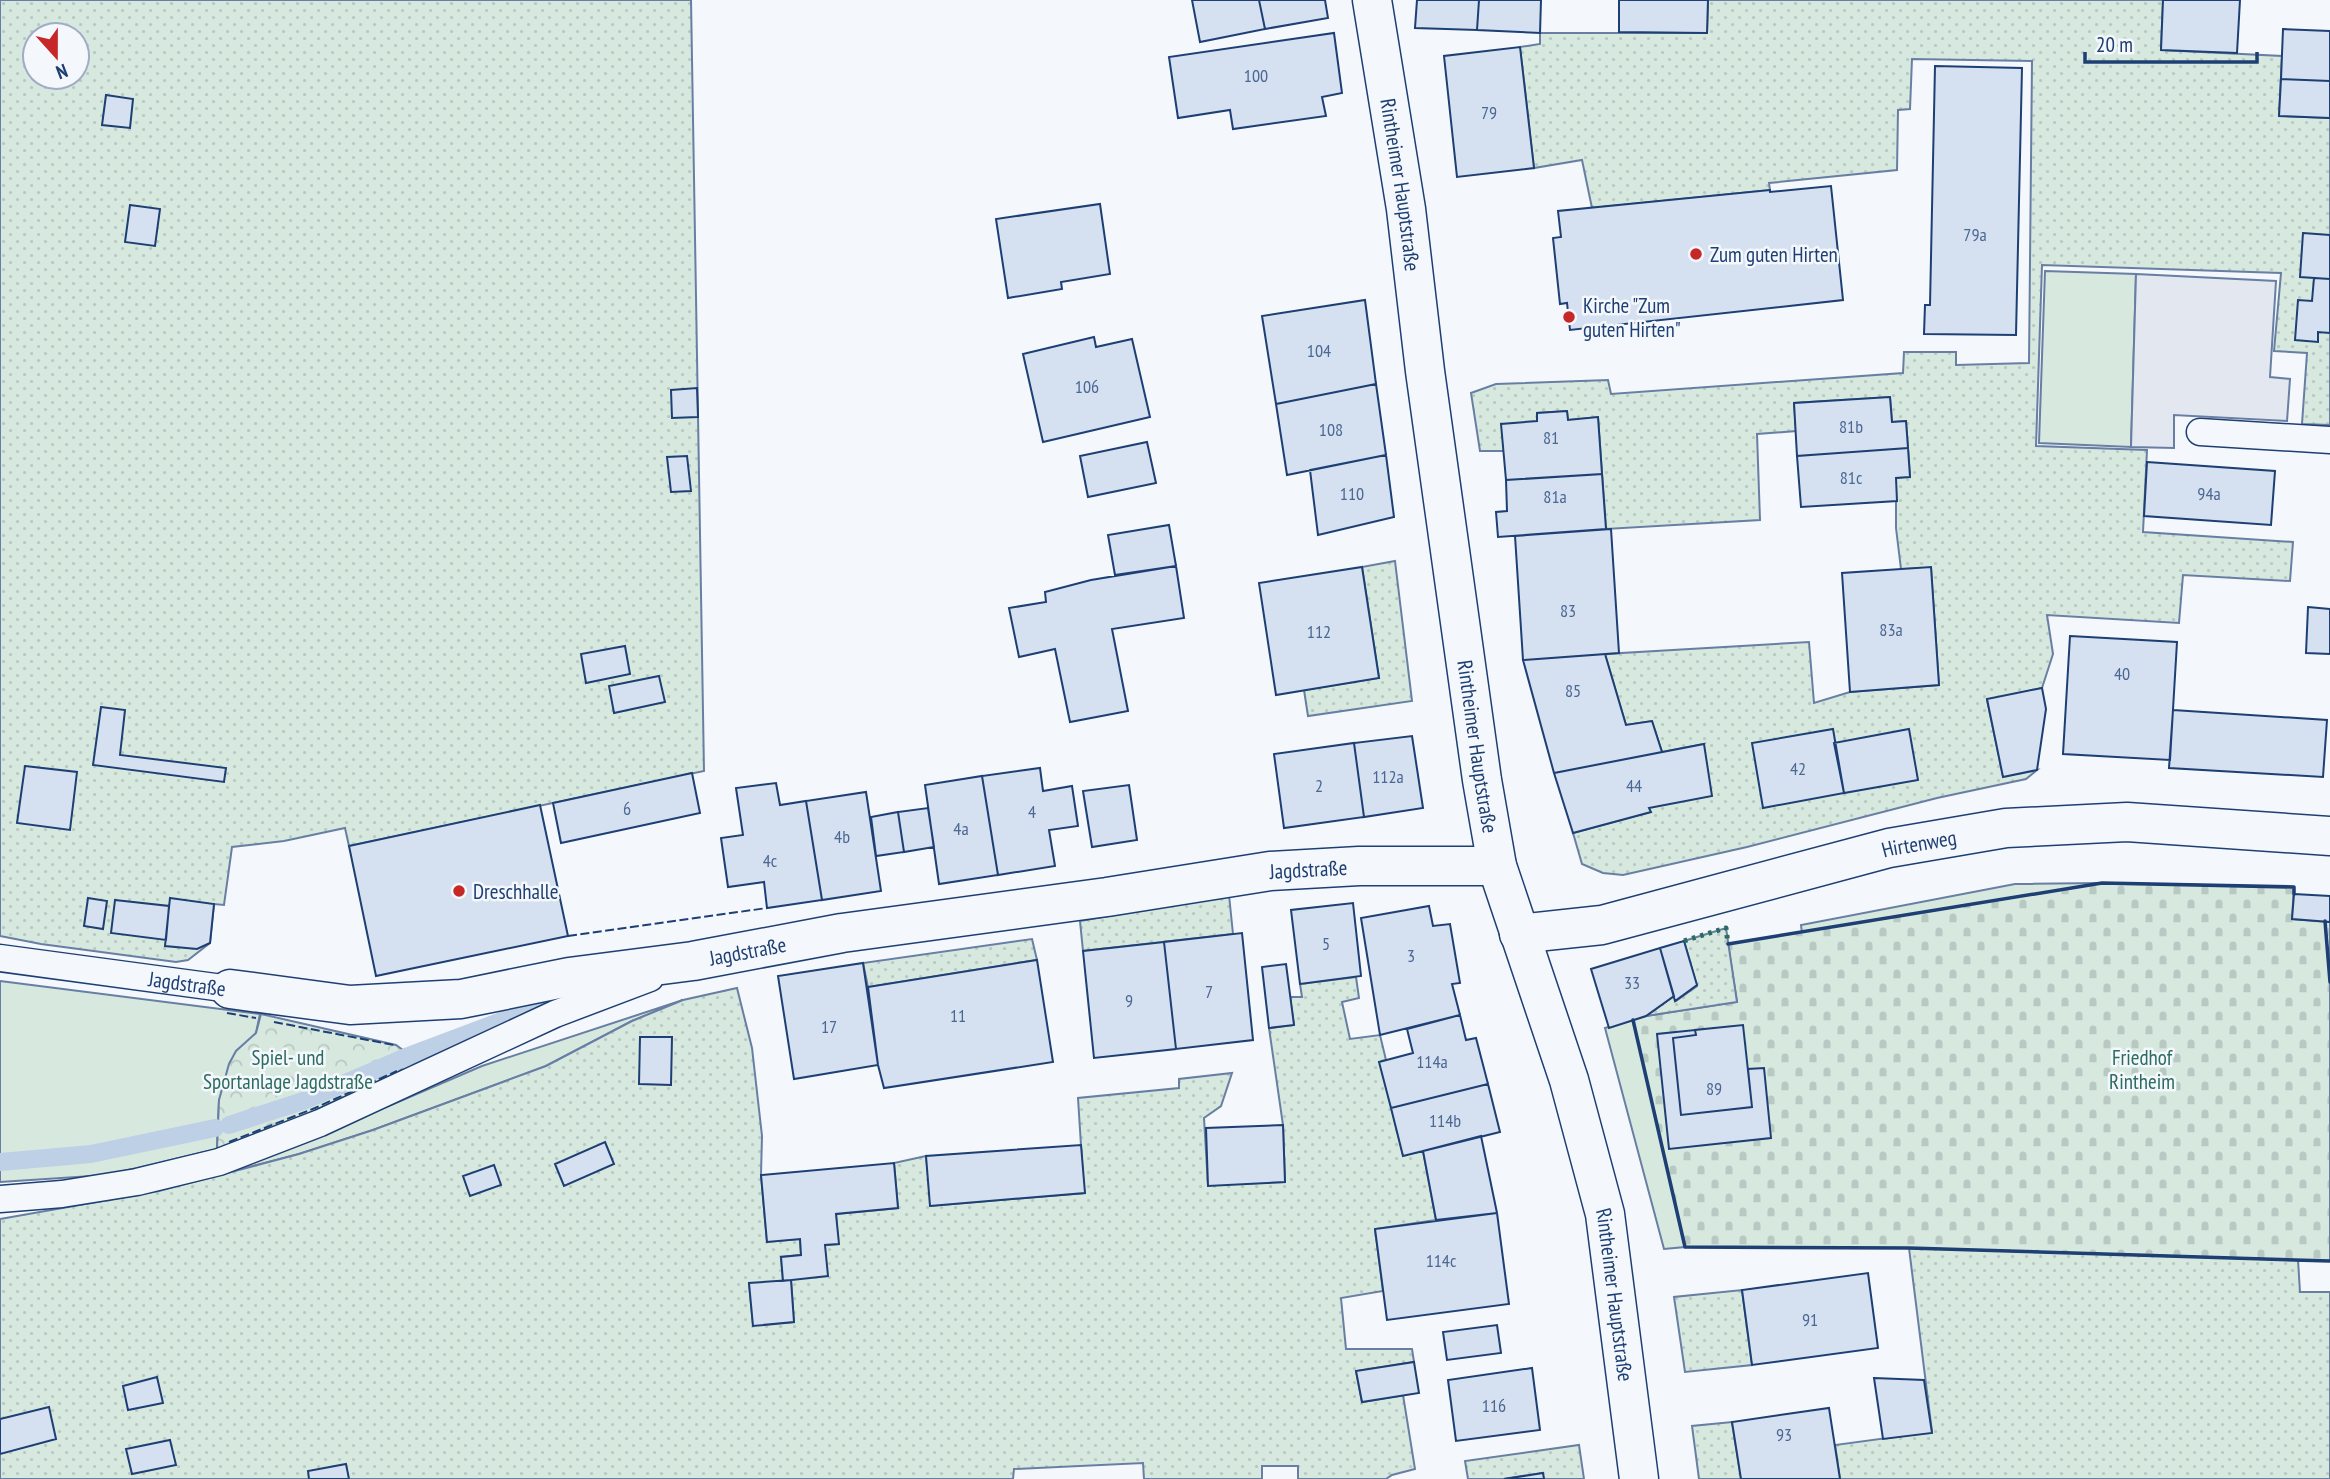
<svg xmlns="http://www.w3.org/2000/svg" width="2330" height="1479" viewBox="0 0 2330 1479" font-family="'PT Sans Narrow',sans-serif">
  <defs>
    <pattern id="cemetery-stones" width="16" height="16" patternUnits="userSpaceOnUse" patternTransform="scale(1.75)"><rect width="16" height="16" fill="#d7e8df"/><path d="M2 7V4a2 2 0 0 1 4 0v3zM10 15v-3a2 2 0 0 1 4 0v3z" fill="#b8c8c3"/></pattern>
    <pattern id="park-crowns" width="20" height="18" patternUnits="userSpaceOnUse" patternTransform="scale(1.75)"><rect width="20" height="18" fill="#d7e8df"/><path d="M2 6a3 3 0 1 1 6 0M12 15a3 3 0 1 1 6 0" fill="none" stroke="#b8c8c3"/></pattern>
    <pattern id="garden-dots" width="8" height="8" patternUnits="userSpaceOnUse" patternTransform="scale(1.75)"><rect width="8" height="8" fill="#d7e8df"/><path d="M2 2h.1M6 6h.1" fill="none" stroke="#b8c8c3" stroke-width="1.8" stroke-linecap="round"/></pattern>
  </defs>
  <rect width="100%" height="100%" fill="#f4f7fb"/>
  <path fill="#d7e8df" stroke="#687fa3" stroke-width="2" d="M2045,271L2136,274L2131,447L2039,443Z
    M2102,883L1802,933L1801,925L2015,884Z
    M0,981L260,1014L256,1033L250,1040L219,1100L217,1149L107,1175L0,1182Z
    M683,1000L632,1021L546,1066L373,1130L299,1154L159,1191L391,1105L482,1066Z
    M1633,1020L1685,1247L1664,1249L1605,1028Z"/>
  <path fill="url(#cemetery-stones)" stroke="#687fa3" stroke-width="2" d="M2102,883L2294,887L2292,919L2330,922V1261L1909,1248L1685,1247L1633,1020L1646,1016L1737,1002L1728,944Z"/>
  <path fill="url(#park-crowns)" stroke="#687fa3" stroke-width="2" d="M261,1014L396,1045L403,1050C407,1062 404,1067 395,1076L317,1110L217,1149L219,1100L229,1064L236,1051L256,1033Z"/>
  <path fill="url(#garden-dots)" stroke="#687fa3" stroke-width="2" fill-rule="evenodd" d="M0,0H691L704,771L349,846L345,828L284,841L232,847L224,905L214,904L210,943L188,960L176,962L41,944L0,936ZM35,35H77V77H35Z
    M1708,0H2163L2161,50L2282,56L2279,116L2330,118V425L2302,424L2307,353L2274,351L2281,273L2042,265L2036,446L2147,450L2143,532L2293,542L2290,581L2183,575L2179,623L2047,615L2053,654L2042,688L1987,700L2003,776L2037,770L2026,779L1937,798L1747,847L1623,875L1603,873L1582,864L1573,833L1650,812L1649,808L1704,744L1662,752L1652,721L1626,725L1605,654L1809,642L1814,703L1850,692L1939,685L1931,568L1901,569L1896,528V478L1910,476L1906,421L1892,422L1890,397L1794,403L1796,431L1757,434L1760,520L1606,529L1598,417L1568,420L1567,411L1537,413V421L1503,451H1480L1471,393L1496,384L1608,380L1611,394L1903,373L1904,352H1956V365L2029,363L2032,61L1912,59L1910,109L1898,110L1897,170L1769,183L1770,190L1592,208L1582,160L1534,168L1520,47L1540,44V33H1707Z
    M1395,561L1412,701L1308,716L1304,690L1379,678L1362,567Z
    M1229,895L1233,934L1083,951L1080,921Z
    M1726,928L1737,1002L1646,1016L1674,996L1676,1001L1697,986L1684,941Z
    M1032,939L1037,960L868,987L863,963Z
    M1356,977L1359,998L1342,1002L1350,1039L1380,1035L1386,1060L1380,1062L1403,1155L1423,1151L1436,1220L1375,1229L1383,1291L1341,1298L1346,1349H1412L1414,1362L1356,1371L1362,1402L1403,1395L1415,1469L1392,1475L1386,1479H1298V1466H1262V1479H1144L1143,1463L1014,1469L1013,1479H0V1219L159,1191L299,1154L373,1130L546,1066L632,1021L683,1000L737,988L752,1048L762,1136L761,1175L767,1242L800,1239L801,1255L781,1257L783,1281L749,1284L753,1325L794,1322L791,1280L825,1245L838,1244L836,1214L898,1208L894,1163L926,1156L931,1206L1084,1193L1078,1098L1179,1088V1079L1232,1073L1221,1106L1204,1118L1208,1185L1285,1182L1283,1125L1269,1028L1294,1025L1290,997H1302L1300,984Z
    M1909,1248L2298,1260L2300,1292H2330V1479H1840L1835,1445L1932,1432Z
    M1742,1290L1752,1365L1685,1372L1674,1297Z
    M1732,1422L1741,1479H1699L1692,1426Z
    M1579,1445L1584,1479H1544L1542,1473L1504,1479H1468L1465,1461Z"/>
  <path fill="#e3e8f0" stroke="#687fa3" stroke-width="2" d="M2136,274L2276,281L2270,377L2290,379L2287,421L2174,415V448L2131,447Z"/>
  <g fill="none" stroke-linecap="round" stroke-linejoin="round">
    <path stroke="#bed0e5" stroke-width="18" d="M229,1125L303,1101L406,1057L565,997
      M0,1162L91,1154L215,1128"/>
  </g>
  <path fill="#d5e0f0" stroke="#1d3f73" stroke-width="2" d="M1192,0H1259L1265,29L1200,42Z
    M1259,0H1325L1328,18L1265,29Z
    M1417,0H1479L1477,30L1415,28Z
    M1479,0H1541L1540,33L1477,30Z
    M1619,0H1708L1707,33L1619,32Z
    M2163,0H2240L2237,53L2161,50Z
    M2283,29L2330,31V81L2281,79Z
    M1334,33L1342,93L1322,97L1326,116L1233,129L1230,110L1178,118L1169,57Z
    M1520,47L1534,168L1457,177L1444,56Z
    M1935,66L2022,68L2016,335L1924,334L1925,305H1930Z
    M2281,79L2330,81V118L2279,116Z
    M106,95L133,99L130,128L102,125Z
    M1831,186L1843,300L1570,330L1567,303L1560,304L1553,238L1561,237L1558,211L1770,190V192Z
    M1100,204L1110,274L1061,282L1062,289L1008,298L996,219Z
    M130,205L160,209L155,246L125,242Z
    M2303,233L2330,235V279L2300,277Z
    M2314,278L2330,279V333L2318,332V342L2295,340L2298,300L2312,301Z
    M1365,300L1376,384L1276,404L1262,316Z
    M1094,337L1096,347L1132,339L1150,417L1043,442L1023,354Z
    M1376,384L1386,455L1287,475L1276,404Z
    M697,388L698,417L672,418L671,390Z
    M1890,397L1892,422L1906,421L1908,448L1797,456L1794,403Z
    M1567,411L1568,420L1598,417L1602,474L1506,480L1501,424L1537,421V413Z
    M1147,442L1156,483L1088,497L1080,456Z
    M1908,448L1910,477L1896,478L1897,501L1801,507L1797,456Z
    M1386,455L1394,517L1318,535L1310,470Z
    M687,456L691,491L671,492L667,457Z
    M2147,462L2275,471L2271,525L2144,516Z
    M1602,474L1606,529L1498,537L1496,512L1507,511L1506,480Z
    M1169,525L1176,566L1115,575L1108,535Z
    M1611,529L1619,653L1523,660L1515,536Z
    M1176,566L1184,618L1112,629L1128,711L1070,722L1055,649L1019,657L1009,608L1046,602L1045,592L1091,580Z
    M1362,567L1379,678L1276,695L1259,583Z
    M1931,567L1939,685L1850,692L1842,573Z
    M2308,607L2330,609V654L2306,653Z
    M2070,636L2177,642L2170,760L2063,754Z
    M625,646L630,674L586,683L581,654Z
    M1605,654L1626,725L1652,721L1662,752L1554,773L1523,660Z
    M659,676L665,702L614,713L609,686Z
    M2042,688L2046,709L2037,770L2003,777L1987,699Z
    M101,707L125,710L120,755L226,768L224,782L93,765Z
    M2173,710L2327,720L2323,777L2169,768Z
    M1833,729L1844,793L1763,808L1752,743Z
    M1909,729L1918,780L1844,793L1834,743Z
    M1412,736L1423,808L1364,817L1354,743Z
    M1354,743L1364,817L1284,828L1274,754Z
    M1704,744L1712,796L1649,808L1651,812L1573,833L1554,773Z
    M25,766L77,772L70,830L17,823Z
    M1040,768L1043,791L1072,786L1078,826L1049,830L1055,866L998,875L982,776Z
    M692,773L700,813L561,843L553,803Z
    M982,776L998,875L939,884L925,785Z
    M776,783L780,805L806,801L822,900L767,908L764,882L728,887L721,838L743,835L736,788Z
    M1129,785L1137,840L1092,847L1083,791Z
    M866,792L881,891L822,900L806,801Z
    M540,805L568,936L376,976L349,846Z
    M928,808L934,847L904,852L898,812Z
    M898,812L904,852L876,856L871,817Z
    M2294,894L2330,896V922L2292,919Z
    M88,898L107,901L103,929L84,926Z
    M170,898L214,904L210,943L197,949L165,946Z
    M115,900L169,906L166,940L111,933Z
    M1353,903L1361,976L1300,984L1291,910Z
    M1429,906L1433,926L1450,924L1460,983L1452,984L1460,1015L1380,1035L1361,918Z
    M1242,933L1253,1040L1176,1049L1164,942Z
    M1684,941L1697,985L1675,1001L1660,948Z
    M1164,942L1176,1049L1094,1058L1083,951Z
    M1660,948L1674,996L1646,1016L1609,1028L1591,969Z
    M1037,960L1053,1062L884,1088L878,1065L868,987Z
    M863,963L878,1065L794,1079L778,976Z
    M1286,964L1294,1025L1269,1028L1262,967Z
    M1460,1015L1466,1040L1476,1038L1488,1084L1391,1108L1379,1062L1413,1053L1407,1029Z
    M1743,1025L1752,1107L1681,1115L1673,1038L1696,1035L1695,1030Z
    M1695,1030L1696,1035L1673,1038L1681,1115L1752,1107L1748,1069L1764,1068L1771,1138L1669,1149L1657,1034Z
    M640,1037H672L671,1085L639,1084Z
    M1488,1084L1500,1132L1403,1156L1391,1108Z
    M1283,1125L1285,1182L1208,1186L1206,1128Z
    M1481,1136L1497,1213L1436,1220L1423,1151Z
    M605,1142L614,1164L564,1186L555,1164Z
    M1081,1145L1085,1193L930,1206L926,1156Z
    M894,1163L898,1208L836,1214L839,1244L825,1245L828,1276L783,1281L781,1257L801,1255L800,1239L767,1242L761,1175Z
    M494,1165L501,1185L470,1196L463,1176Z
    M1497,1213L1509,1304L1387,1320L1375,1229Z
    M1868,1273L1878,1348L1752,1365L1742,1290Z
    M791,1280L794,1322L753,1326L749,1283Z
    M1497,1325L1501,1353L1447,1360L1443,1332Z
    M1414,1362L1419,1393L1362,1402L1356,1371Z
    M1532,1368L1540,1430L1456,1441L1448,1380Z
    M157,1377L163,1403L128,1410L123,1386Z
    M1874,1378L1924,1380L1932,1433L1883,1439Z
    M49,1407L56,1439L0,1454V1419Z
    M1829,1408L1840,1479H1741L1732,1422Z
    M170,1440L176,1465L132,1474L126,1449Z
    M346,1464L349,1479H309L308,1471Z
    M1543,1473L1544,1479H1504Z"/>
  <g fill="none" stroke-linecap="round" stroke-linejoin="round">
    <g stroke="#1d3f73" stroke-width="29">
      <g id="lane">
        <path d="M2200,432L2330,440"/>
        <path id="s1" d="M0,958L230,989"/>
        <path d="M0,1199L62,1194L137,1182L219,1162L320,1123L555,1014L650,978"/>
      </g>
    </g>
    <g stroke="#1d3f73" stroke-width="41">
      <g id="street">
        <path id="s2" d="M1372,0L1406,209L1425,371L1482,780L1497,866L1569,1080L1605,1214L1639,1479"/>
        <path id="s3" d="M1519,934L1602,925L1889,848L2006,828L2127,822L2330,836"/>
        <path id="s4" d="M230,989L350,1005L461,999L569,977L693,961L842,933L1107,897L1270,871L1359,866H1497"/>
      </g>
    </g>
    <use href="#lane" stroke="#f4f7fb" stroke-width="26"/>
    <use href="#street" stroke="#f4f7fb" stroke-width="38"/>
    <path stroke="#2c6c60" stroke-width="5" stroke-dasharray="3.5 5" stroke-linecap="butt" d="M1684,941L1726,928L1728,944"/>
    <path stroke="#1d3f73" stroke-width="2" stroke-dasharray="9 3.5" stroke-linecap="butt" d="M568,936L767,908
      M227,1013L256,1018
      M274,1022L394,1045
      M229,1142L315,1108L397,1071"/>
    <path stroke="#1d3f73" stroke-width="3.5" d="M2325,921L2330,982
      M1728,944L2102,883L2294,887V894
      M1633,1020L1685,1247L1909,1248L2330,1261"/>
  </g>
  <g fill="#c62828" stroke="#f4f7fb" stroke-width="2.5">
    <circle cx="1696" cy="254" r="7"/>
    <circle cx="1569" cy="317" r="7"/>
    <circle cx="459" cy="891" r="7"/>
  </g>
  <g text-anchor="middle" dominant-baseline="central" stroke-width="5" stroke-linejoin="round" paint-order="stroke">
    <g font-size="18" fill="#4b6792">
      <text x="1256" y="75">100</text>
      <text x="1489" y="112">79</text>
      <text x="1975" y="234">79a</text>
      <text x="1319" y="350">104</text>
      <text x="1087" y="386">106</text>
      <text x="1851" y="426">81b</text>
      <text x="1331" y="429">108</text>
      <text x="1551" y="437">81</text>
      <text x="1851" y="477">81c</text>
      <text x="1352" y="493">110</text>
      <text x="2209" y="493">94a</text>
      <text x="1555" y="496">81a</text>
      <text x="1568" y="610">83</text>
      <text x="1891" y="629">83a</text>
      <text x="1319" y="631">112</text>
      <text x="2122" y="673">40</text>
      <text x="1573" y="690">85</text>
      <text x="1798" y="768">42</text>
      <text x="1388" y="776">112a</text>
      <text x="1319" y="785">2</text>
      <text x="1634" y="785">44</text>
      <text x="627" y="808">6</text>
      <text x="1032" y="811">4</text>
      <text x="961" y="828">4a</text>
      <text x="842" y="836">4b</text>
      <text x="770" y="860">4c</text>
      <text x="1326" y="943">5</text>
      <text x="1411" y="955">3</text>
      <text x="1632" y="982">33</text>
      <text x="1209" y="991">7</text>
      <text x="1129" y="1000">9</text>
      <text x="958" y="1015">11</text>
      <text x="829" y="1026">17</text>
      <text x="1432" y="1061">114a</text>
      <text x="1714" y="1088">89</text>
      <text x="1445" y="1120">114b</text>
      <text x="1441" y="1260">114c</text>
      <text x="1810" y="1319">91</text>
      <text x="1494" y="1405">116</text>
      <text x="1784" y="1434">93</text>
    </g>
    <g font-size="21" fill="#1d3f73" stroke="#f4f7fb">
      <text stroke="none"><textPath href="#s2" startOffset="187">Rintheimer Hauptstraße</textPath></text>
      <text stroke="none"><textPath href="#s2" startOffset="754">Rintheimer Hauptstraße</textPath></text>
      <text stroke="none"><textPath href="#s3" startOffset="411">Hirtenweg</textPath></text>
      <text stroke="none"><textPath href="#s4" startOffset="1090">Jagdstraße</textPath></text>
      <text stroke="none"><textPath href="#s4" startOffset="523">Jagdstraße</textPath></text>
      <text stroke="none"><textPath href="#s1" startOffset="189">Jagdstraße</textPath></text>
      <text stroke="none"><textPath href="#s2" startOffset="1321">Rintheimer Hauptstraße</textPath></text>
    </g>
    <g font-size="21" fill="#1d3f73" stroke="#f4f7fb" text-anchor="start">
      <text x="1710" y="254">Zum guten Hirten</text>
      <text x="1583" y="305">Kirche "Zum<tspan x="1583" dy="24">guten Hirten"</tspan></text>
      <text x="473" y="891">Dreschhalle</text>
    </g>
    <g font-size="21" fill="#2c6c60" stroke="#f4f7fb">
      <text x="288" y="1057">Spiel- und<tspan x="288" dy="24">Sportanlage Jagdstraße</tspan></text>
      <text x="2142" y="1057">Friedhof<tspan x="2142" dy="24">Rintheim</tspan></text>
    </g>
  </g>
  <g transform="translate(56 56) rotate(159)"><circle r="33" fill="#f4f7fb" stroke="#9eadc5" stroke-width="2"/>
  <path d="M0-5L12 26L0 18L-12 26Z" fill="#c62828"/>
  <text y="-10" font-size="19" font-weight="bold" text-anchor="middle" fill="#1d3f73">N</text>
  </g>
  <path d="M2085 52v10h172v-10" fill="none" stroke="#1d3f73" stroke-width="3.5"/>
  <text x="2096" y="52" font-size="21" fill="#1d3f73" stroke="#f4f7fb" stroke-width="5" paint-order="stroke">20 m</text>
</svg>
